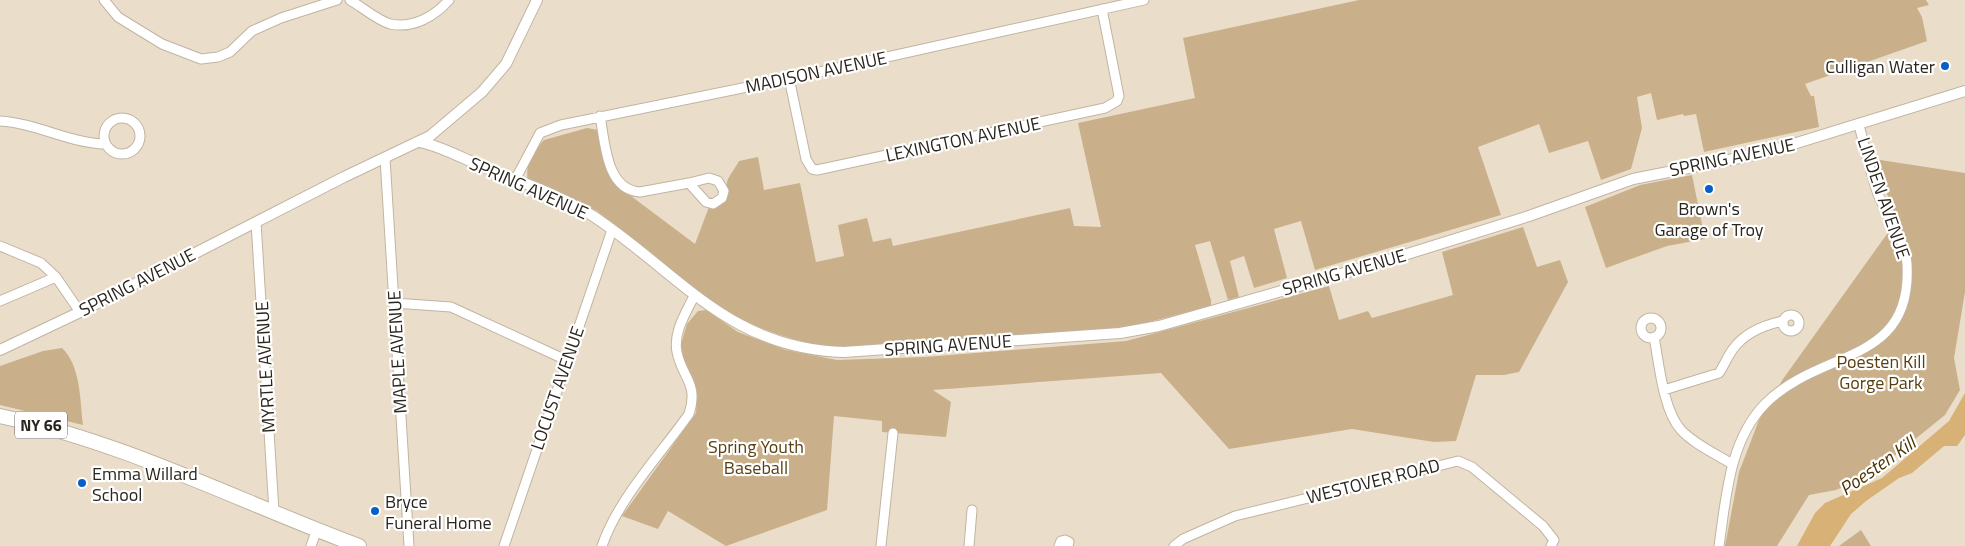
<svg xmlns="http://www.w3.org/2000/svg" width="1965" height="546" viewBox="0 0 1965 546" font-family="'Titillium Web',sans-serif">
  <rect width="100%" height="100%" fill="#eadecb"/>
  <path fill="#c9b08a" d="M1359,0H1926L1929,5L1917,8L1922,17L1927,41L1805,84L1811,96H1814L1819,127L1704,152L1696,114L1684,116L1683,114L1657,120L1651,93L1637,97L1642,128L1631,169L1601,180L1588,141L1549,153L1539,124L1478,147L1501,215L1315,270L1301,221L1274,229L1287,278L1254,288L1244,256L1230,261L1239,297L1228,300L1210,241L1195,245L1211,300V306L1122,329L833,348C791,341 753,328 717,306L597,211L528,180C524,165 535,150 544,140L587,128L598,130L607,170L615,184L695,244L709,207L714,208C734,201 723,191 728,179C731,173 736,167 739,161L758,157L764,190L800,183L816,262L844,256L838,225L867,218L873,242L891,238L893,246L1070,208L1074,226L1101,227L1078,123L1195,98L1183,38Z
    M1874,159L1965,173V292L1954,358L1960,390L1945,415L1872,474L1836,490L1809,495L1777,546H1725L1739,472L1759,420L1783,379L1897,220Z
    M1692,175L1705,239L1667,246L1606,268L1585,207L1640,185Z
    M1523,227L1537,267L1560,260L1568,282L1519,372L1504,375H1476L1456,441L1434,442L1352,429L1229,449L1161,373L933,390L951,402L946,437L882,432V421L834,416L827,510L726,546L668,511L658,529L622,516L696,413C698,389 690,372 679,351L687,324L698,311L706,310L738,332L786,350L837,360L925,357L1126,341L1329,286L1339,320L1368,311L1372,318L1453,295L1442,252Z
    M62,348C81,366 80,401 83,425L0,405V366L43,351Z
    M1861,530L1871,546H1839Z"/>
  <path fill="#d7b175" d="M1965,393V435L1957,446H1944L1912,473L1899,478L1866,501L1851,514L1830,546H1797L1815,513L1825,503L1882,478L1949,421Z"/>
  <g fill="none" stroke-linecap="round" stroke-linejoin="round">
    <g stroke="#c0b4a2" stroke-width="11">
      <path id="minor" d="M104,0L118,17L162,44L201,59L218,57L230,52L252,31L281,18L337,0
        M350,0C362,7 377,20 390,24C413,29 435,16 449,0
        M789,78L806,159L812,169L817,170L1105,108L1117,101L1119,96L1102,9
        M600,116C605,142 606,190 640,192L689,183
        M104 136a18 18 0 1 1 36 0a18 18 0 1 1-36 0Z
        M0,121C36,123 69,143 105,144
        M385,158L409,546
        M709,178L718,181L724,191L722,198L713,204L706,202L689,183Z
        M515,180L540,133L561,125L797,77L1144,0
        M256,222L274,512
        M0,246L41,263L56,277L80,312
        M0,301L56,277
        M394,303L451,307L566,360
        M1783 323a8 8 0 1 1 16 0a8 8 0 1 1-16 0Z
        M1641 328a10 10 0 1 1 20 0a10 10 0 1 1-20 0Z
        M1654,337C1659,363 1663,410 1681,430C1694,444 1716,454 1732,464
        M1664,390L1719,373C1724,366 1727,357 1733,349C1744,334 1764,325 1783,321
        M311,546L317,529
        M504,546L612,230
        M602,546C618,499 660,455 689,414C699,383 682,378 677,352C673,332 686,313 694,296
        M881,546L893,433
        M969,546L972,510
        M1059,546L1061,541L1065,540L1069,542L1068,546
        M1174,546L1183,539L1235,516L1458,461L1472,467L1543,526L1554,540L1551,546
        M1719,546C1726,498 1729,441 1765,404C1820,348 1913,366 1907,264C1905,239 1887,217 1878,194C1870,172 1865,148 1859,125"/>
    </g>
    <g stroke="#c0b4a2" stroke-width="12">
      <path id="tertiary" d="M420,142C440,146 460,157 479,165C517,181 559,194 593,216C679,273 729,349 844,352L1120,333L1159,326L1369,266L1529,216L1633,179L1764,153L1965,91
        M0,350L80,312L344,177L430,136L482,92L506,64L537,0"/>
    </g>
    <g stroke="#c0b4a2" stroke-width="16">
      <path id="primary" d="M0,416C125,442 240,502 359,546"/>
    </g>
    <use href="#minor" stroke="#fff" stroke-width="9"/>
    <use href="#tertiary" stroke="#fff" stroke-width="10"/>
    <use href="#primary" stroke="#fff" stroke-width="14"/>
  </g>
  <g fill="#085fc8" stroke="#fff" stroke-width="2">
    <circle cx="1945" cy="66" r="5"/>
    <circle cx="1709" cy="189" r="5"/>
    <circle cx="82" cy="483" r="5"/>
    <circle cx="375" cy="511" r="5"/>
  </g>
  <g text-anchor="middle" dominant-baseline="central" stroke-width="4.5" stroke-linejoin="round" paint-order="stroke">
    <rect fill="#fff" stroke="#6a6662" stroke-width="1" x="15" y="411.5" width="52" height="27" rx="4"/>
    <g font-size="16" font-weight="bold" fill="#2a251e">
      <text x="41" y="425">NY 66</text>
    </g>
    <g font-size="18" fill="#2a251e" stroke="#fff" text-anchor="start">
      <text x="1935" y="66" text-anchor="end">Culligan Water</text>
      <text x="1709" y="208" text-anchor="middle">Brown's<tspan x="1709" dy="21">Garage of Troy</tspan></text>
      <text x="92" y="473">Emma Willard<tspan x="92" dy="21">School</tspan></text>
      <text x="385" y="501">Bryce<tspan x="385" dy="21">Funeral Home</tspan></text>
    </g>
    <g font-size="18" fill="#2a251e" stroke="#fff">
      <text transform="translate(816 72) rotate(-12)">MADISON AVENUE</text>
      <text transform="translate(963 139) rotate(-12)">LEXINGTON AVENUE</text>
      <text transform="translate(1732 157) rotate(-12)">SPRING AVENUE</text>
      <text transform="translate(529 188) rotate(24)">SPRING AVENUE</text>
      <text transform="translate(1884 198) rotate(71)">LINDEN AVENUE</text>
      <text transform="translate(1344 272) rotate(-16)">SPRING AVENUE</text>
      <text transform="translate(137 282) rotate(-27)">SPRING AVENUE</text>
      <text transform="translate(948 345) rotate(-4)">SPRING AVENUE</text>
      <text transform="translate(397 352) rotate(-93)">MAPLE AVENUE</text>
      <text transform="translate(265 367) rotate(-93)">MYRTLE AVENUE</text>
      <text transform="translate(557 388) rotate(-71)">LOCUST AVENUE</text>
      <text transform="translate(1373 481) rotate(-14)">WESTOVER ROAD</text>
    </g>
    <g font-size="18" fill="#593f10" stroke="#fff">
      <text x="1881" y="361">Poesten Kill<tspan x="1881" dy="21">Gorge Park</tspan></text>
      <text x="756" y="446">Spring Youth<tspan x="756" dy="21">Baseball</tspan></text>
    </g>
    <g font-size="19" font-style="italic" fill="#4c3300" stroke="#fff">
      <text transform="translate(1877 465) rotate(-35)">Poesten Kill</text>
    </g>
  </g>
</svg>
